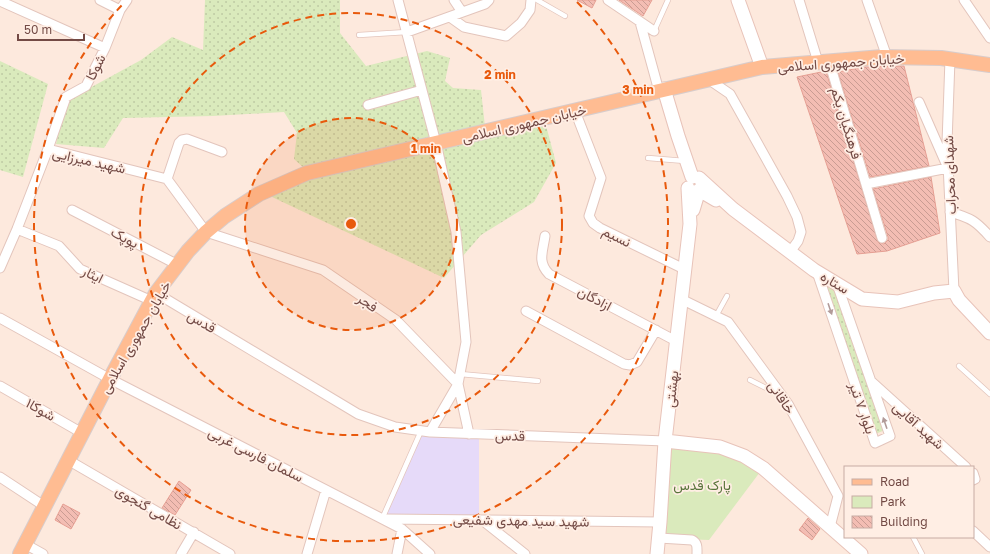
<svg xmlns="http://www.w3.org/2000/svg" width="990" height="554" viewBox="0 0 990 554" font-family="'Golos Text',Vazirmatn,sans-serif">
  <defs>
    <pattern id="grass-dots" width="8" height="8" patternUnits="userSpaceOnUse"><rect width="8" height="8" fill="#daeabc"/><path d="M2 2h.1M6 6h.1" fill="none" stroke="#becaa3" stroke-width="1.8" stroke-linecap="round"/></pattern>
    <pattern id="building-back-hatch" width="6" height="6" patternUnits="userSpaceOnUse"><rect width="6" height="6" fill="#f3bdb3"/><path d="M-1 5l2 2M0 0l6 6M5-1l2 2" fill="none" stroke="#c99c93"/></pattern>
  </defs>
  <rect width="100%" height="100%" fill="#fde9dd"/>
  <path fill="#e6daf9" d="M421,431L479,434V520L383,519Z"/>
  <path fill="url(#grass-dots)" d="M205,0H340V33L366,66L427,51L450,58L445,81L453,88L481,90L485,127L305,169L294,159L297,133L284,112L213,116L123,118L104,148L56,144L66,101L141,60L172,37L203,50Z
    M0,61L48,84L23,177L0,170Z
    M544,118L556,163L534,202L481,235L444,278L272,197L260,195L307,174Z
    M817,272L834,282L885,430L873,435Z"/>
  <path fill="#daeabc" d="M665,441L720,447L763,468L709,540L659,538Z"/>
  <path fill="url(#building-back-hatch)" stroke="#e69f93" d="M577,0H596L592,8Z
    M619,0H652L643,16Z
    M904,66L929,166L870,177L838,72L865,67Z
    M826,71L878,242L884,244L888,240V237L873,189L931,177L940,233L887,251L857,254L797,77Z
    M179,481L191,490L175,515L162,508Z
    M63,504L80,513L71,529L55,520Z
    M808,518L820,529L812,540L799,530Z"/>
  <g fill="none" stroke-linecap="round" stroke-linejoin="round">
    <g stroke="#e3c5bc" stroke-width="6">
      <path id="lane" d="M537,0L565,16
        M654,31L668,0
        M359,35L407,32
        M648,158L685,161
        M716,316L727,296
        M959,366L990,394
        M460,374L538,381
        M750,380L778,394
        M382,519L421,431
        M913,537L922,554"/>
    </g>
    <g stroke="#e3c5bc" stroke-width="11">
      <path id="street" d="M100,0L120,10
        M398,0L436,143L456,232L466,342L458,384L469,434
        M454,0L462,12
        M608,0L654,31
        M799,0L818,62
        M867,0L887,57
        M964,0L990,38
        M0,1L105,48
        M450,17L464,27L506,36L521,23L530,10L531,0
        M640,22L659,91
        M407,32L485,4L489,0
        M950,59L947,143L954,291
        M829,61L882,238
        M708,79L730,94L787,196L797,217L801,232L798,241L790,252
        M368,105L422,90
        M575,111L601,178L589,216L593,223L600,228L684,269
        M48,149L66,97L86,86L105,48L120,10L127,0
        M167,179L179,143L182,140L187,139L222,152
        M866,184L948,168L919,102
        M72,210L178,265
        M950,212C971,218 976,221 990,237
        M17,229L59,246L80,269L152,301
        M545,236C543,251 537,262 549,274L676,341
        M0,268L17,229L48,149L167,179L206,232L323,270L396,320L458,384
        M817,272L875,443L890,436L837,284
        M156,293L358,414L395,427L430,432L665,441
        M681,299L728,322L788,404L838,496L830,527
        M526,311L624,364L630,365L637,362L656,330
        M0,318L110,379L402,529L430,554
        M872,382L966,467
        M0,386L82,433
        M430,432L458,384
        M68,460L230,554
        M973,473L975,479L973,480
        M0,477L44,506
        M386,519L660,522
        M482,520L525,554
        M973,531L990,547
        M659,538L692,540C698,543 697,548 697,554
        M25,544L43,554
        M181,554L194,532
        M307,554L326,490
        M397,554L402,529"/>
    </g>
    <g stroke="#e8c3b9" stroke-width="15">
      <path id="secondary" d="M738,0L762,67
        M664,89L678,136L692,177
        M699,178L733,209L814,270L862,299L898,302L934,293L954,291L959,300L990,333
        M693,210L699,190L716,200
        M665,441L720,447L744,456L763,468L861,554
        M657,554L660,522L665,441L690,224L688,188"/>
    </g>
    <g stroke="#d8cccb" stroke-width="16">
      <path id="primary" d="M20,554L110,379L156,293L188,251L206,232L225,216L259,194L307,173L762,67L882,57L941,58L990,65"/>
    </g>
    <use href="#lane" stroke="#fff" stroke-width="4.5"/>
    <use href="#street" stroke="#fff" stroke-width="9"/>
    <use href="#secondary" stroke="#fff" stroke-width="13"/>
    <use href="#primary" stroke="#ffbc92" stroke-width="14"/>
  </g>
  <defs><path id="oneway-solid" d="M-6-.8H1V-3.2L6.5 0L1 3.2V.8H-6Z"/></defs>
  <g fill="#b29b99">
    <use href="#oneway-solid" transform="translate(830 309) rotate(71)"/>
    <use href="#oneway-solid" transform="translate(885 423) rotate(-109)"/>
  </g>
  <circle cx="351" cy="224" r="106" fill="#e8590c" fill-opacity=".12"/>
  <g fill="none" stroke="#e8590c" stroke-width="2" stroke-dasharray="7 5">
    <circle cx="351" cy="224" r="106"/>
    <circle cx="351" cy="224" r="211"/>
    <path d="M577 2A317 317 0 1 1 125 2"/>
  </g>
  <g text-anchor="middle" dominant-baseline="central" stroke-width="3.5" stroke-linejoin="round" paint-order="stroke">
    <g font-size="14" fill="#734a45" stroke="#ffeee4">
      <text transform="translate(841 62) rotate(-4)">خیابان جمهوری اسلامی</text>
      <text transform="translate(95 67) rotate(-63)">شوکا</text>
      <text transform="translate(524 123) rotate(-13)">خیابان جمهوری اسلامی</text>
      <text transform="translate(847 123) rotate(73)">فرهنگیان یکم</text>
      <text transform="translate(89 160) rotate(13)">شهید میرزایی</text>
      <text transform="translate(949 175) rotate(-92)">شهدای محراب</text>
      <text transform="translate(617 236) rotate(27)">نسیم</text>
      <text transform="translate(125 237) rotate(28)">پوپک</text>
      <text transform="translate(93 274) rotate(27)">ایثار</text>
      <text transform="translate(835 282) rotate(31)">ستاره</text>
      <text transform="translate(595 298) rotate(28)">ازادگان</text>
      <text transform="translate(368 302) rotate(35)">فجر</text>
      <text transform="translate(202 321) rotate(31)">قدس</text>
      <text transform="translate(135 337) rotate(-60)">خیابان جمهوری اسلامی</text>
      <text transform="translate(671 389) rotate(-84)">بهشتی</text>
      <text transform="translate(782 397) rotate(56)">خاقانی</text>
      <text transform="translate(863 408) rotate(71)">بلوار ۷ تیر</text>
      <text transform="translate(41 409) rotate(30)">شوکا۱</text>
      <text transform="translate(919 425) rotate(42)">شهید آقایی</text>
      <text transform="translate(510 435) rotate(2)">قدس</text>
      <text transform="translate(256 454) rotate(27)">سلمان فارسی غربی</text>
      <text transform="translate(149 507) rotate(30)">نظامی گنجوی</text>
      <text transform="translate(521 520) rotate(1)">شهید سید مهدی شفیعی</text>
    </g>
    <g font-size="14" fill="#59743b" stroke="#ffeee4">
      <text x="702" y="484">پارک قدس</text>
    </g>
  </g>
  <circle cx="351" cy="224" r="6" fill="#e8590c" stroke="#ffeee4" stroke-width="2"/>
  <g font-size="12" text-anchor="middle" font-weight="bold" fill="#e8590c" stroke="#ffeee4" stroke-width="3.5" stroke-linejoin="round" paint-order="stroke">
    <text x="500" y="79">2 min</text>
    <text x="638" y="94">3 min</text>
    <text x="426" y="153">1 min</text>
  </g>
  <rect x="844" y="466" width="130" height="72" fill="#ffeee4" stroke="#c7aca4"/>
  <rect x="852" y="479" width="20" height="6" fill="#ffbc92" stroke="#c7aca4"/>
  <text x="880" y="486" font-size="12" fill="#734a45">Road</text>
  <rect x="852" y="496" width="20" height="12" fill="#daeabc" stroke="#c7aca4"/>
  <text x="880" y="506" font-size="12" fill="#734a45">Park</text>
  <rect x="852" y="516" width="20" height="12" fill="url(#building-back-hatch)" stroke="#c7aca4"/>
  <text x="880" y="526" font-size="12" fill="#734a45">Building</text>
  <path d="M18 34v6h66v-6" fill="none" stroke="#734a45" stroke-width="2"/>
  <text x="24" y="34" font-size="12" fill="#734a45" stroke="#ffeee4" stroke-width="3" paint-order="stroke">50 m</text>
</svg>
